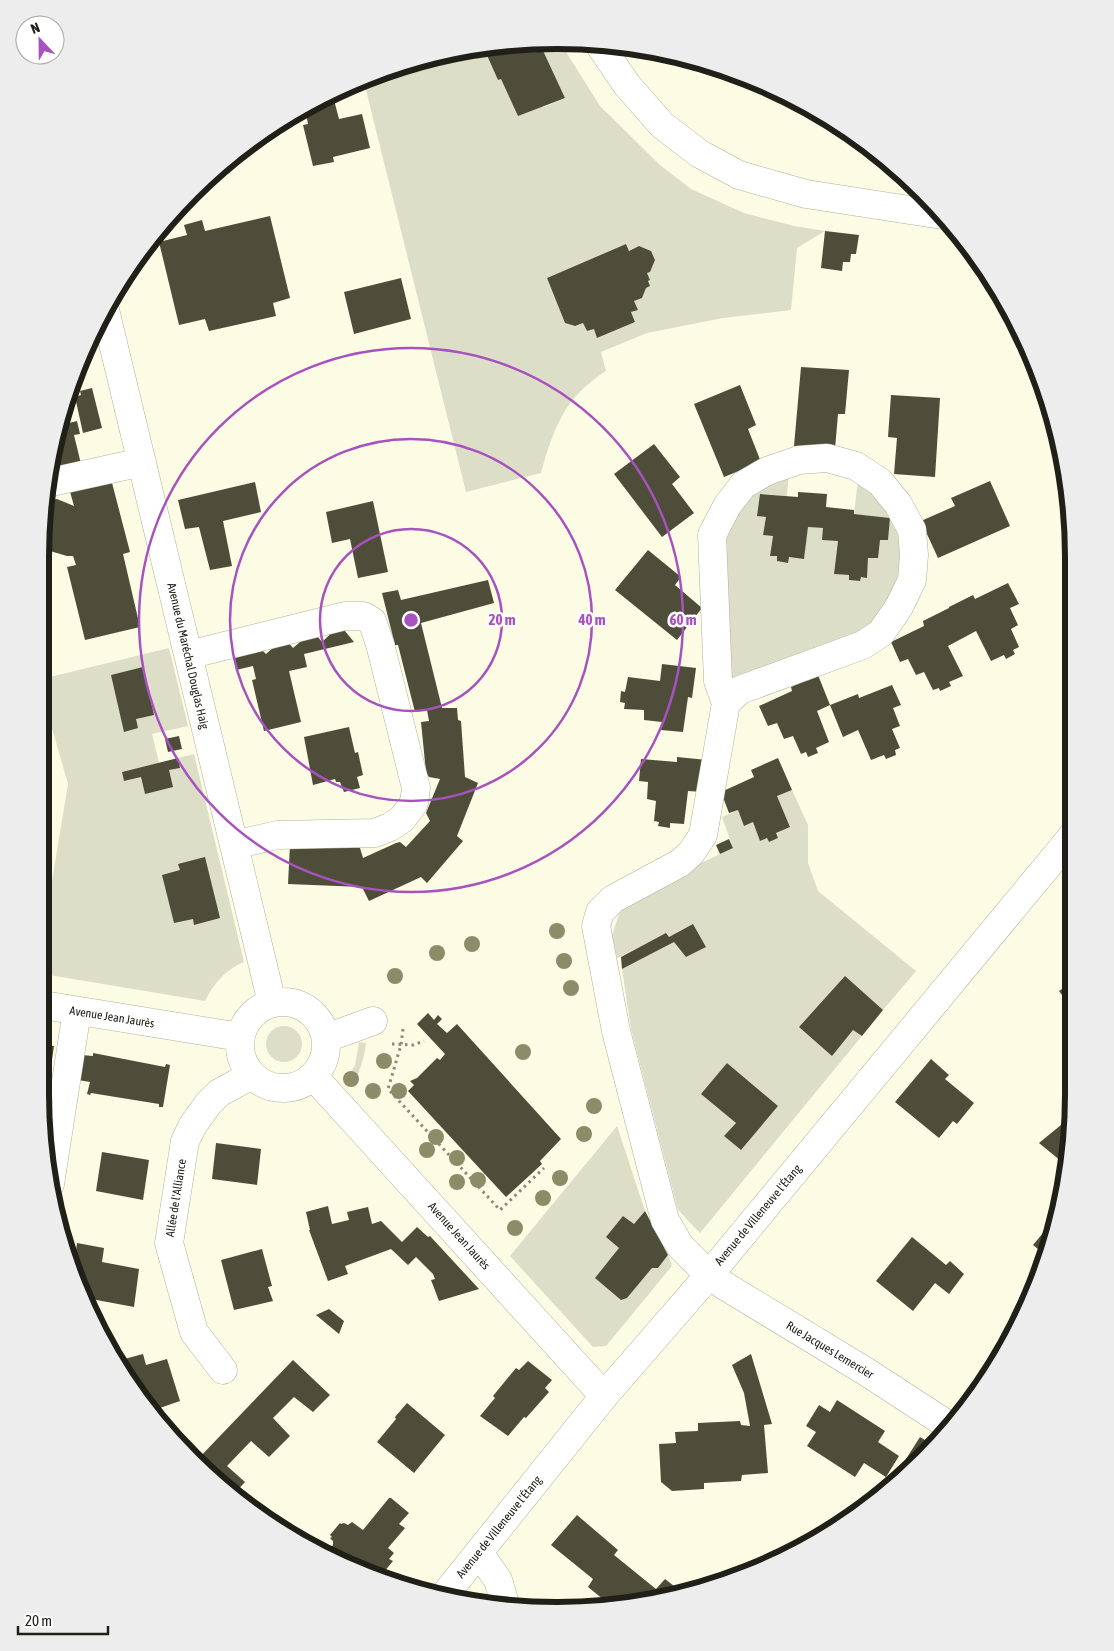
<svg xmlns="http://www.w3.org/2000/svg" width="1114" height="1651" viewBox="0 0 1114 1651" font-family="'Asap Condensed',sans-serif">
  <rect width="100%" height="100%" fill="#fcfce4"/>
  <path fill="#dddec7" fill-rule="evenodd" d="M557,40H562L568,55L600,106L660,165L691,189L744,213L794,226L825,231L797,248L791,310L723,318L647,333L601,352L606,371C564,398 554,427 541,473L466,492L363,78L456,50L497,46L485,52L498,80L501,79L544,107L565,98L539,42ZM626,244L629,251L639,246L651,251L655,260L650,272L647,273L650,279L648,281L650,286L646,288L642,298L634,301L638,310L631,312L635,322L598,338L594,329L587,331L583,323L575,326L565,323L547,278Z
    M789,471L787,496L761,494L757,516L766,517L763,535L773,536L770,556H777V561L788,563L789,557L804,558L808,527L823,528L838,541L834,574L849,575V580L859,581L861,577H867L868,558L880,540H888L890,518L854,514L858,480L872,488L900,525L906,568L873,627L732,684L725,553V544L730,525L750,493Z
    M169,648L188,726L152,734L159,763L122,772L124,781L141,777L145,794L169,770L180,768L178,758L194,754L244,962C226,969 213,984 205,1001L43,974V936L68,784L42,693L50,677Z
    M792,790L808,825V863L818,891L916,971L883,1010L845,977H844L813,1014H811L799,1027L853,1030L862,1036L700,1233L678,1210L631,1029L622,969L674,942L686,957L706,947L693,924L669,937L666,934L617,958L612,936L619,914L626,904L678,874L733,848L722,817L738,810L744,826L753,822L760,840L767,838L769,842L778,838L776,833L790,827L777,796ZM727,1063L778,1106L741,1150L724,1136L736,1123L702,1094Z
    M266 1044a18 18 0 1 1 36 0a18 18 0 1 1-36 0Z
    M359,1042L366,1043C364,1058 361,1070 353,1083L347,1079L355,1065Z
    M617,1126L645,1211L634,1224L623,1216L607,1237L619,1248L596,1278L627,1298L652,1268H658L668,1255L672,1266L606,1346L593,1347L510,1256Z"/>
  <path fill="#4d4d3a" d="M539,42L565,98L518,116L501,79L498,80L485,51L497,46Z
    M333,96L339,119L362,114L370,148L333,157L334,162L313,166L303,125L308,124L305,108L325,97Z
    M270,216L290,298L273,303L276,316L209,331L205,319L179,325L159,242L187,235L184,225L202,220L205,231Z
    M825,231L859,235L856,254H851L850,262H843L842,271L821,268Z
    M626,244L629,251L639,246L651,251L655,260L650,272L647,273L650,280L648,281L650,286L646,288L642,298L634,301L638,310L631,312L635,322L597,338L594,329L587,331L583,323L575,326L565,323L547,278Z
    M401,278L411,319L354,334L344,292Z
    M801,367L849,370L845,414H838L835,449L794,446Z
    M740,385L756,425L748,429L761,462L724,477L694,404Z
    M92,388L102,428L83,433L75,397L81,395L80,391Z
    M891,395L940,398L935,477L894,474L897,438L888,437Z
    M77,421L80,434L74,435L81,464L48,472L50,456L56,440L64,438L61,425Z
    M654,444L680,477L672,484L694,513L662,537L614,474Z
    M111,479L130,552L123,554L140,627L85,640L67,567L76,565L73,556H67L50,551L41,544L46,491L49,500L57,499L74,506L69,488Z
    M990,481L1010,526L938,558L921,521L955,506L951,498Z
    M255,482L261,512L223,521L232,566L210,570L199,527L185,529L178,500Z
    M798,492L827,494L826,507L854,510V514L890,518L888,540H880L878,558H868L867,578L861,577L860,581L849,580V575L834,574L838,541L822,540L823,528L808,527L804,559L789,557L788,563L777,561V556H770L773,536L763,535L766,517L757,516L760,494L798,497Z
    M373,501L388,572L358,578L350,539L332,543L326,512Z
    M648,550L681,577L675,585L702,608L677,640L615,590Z
    M488,580L494,603L421,623L442,708H457L458,720L461,721L465,777L478,783L457,836L463,841L427,883L421,877L369,901L362,887L288,884L290,845L357,847L360,848L363,858L396,843L400,842L406,847L430,821L426,813L440,779L429,777L426,772L421,722L429,721L427,710L415,712L398,645H395L382,593L398,590L401,600Z
    M1008,583L1019,604L1010,608L1018,625L1011,629L1019,647L1013,650L1015,654L1006,659L1004,655L991,661L976,631L963,638L948,646L963,676L949,682L951,686L940,691L939,688L933,690L924,672L916,675L908,659L900,662L891,642L924,626L923,621L949,608V607L973,595L975,599Z
    M340,625L354,642L304,654L307,667L289,671L301,722L264,731L252,680L256,679L253,666L236,670L232,650L256,644L266,654L284,638L293,648L313,631L322,642Z
    M662,664L696,668L692,698L688,697L683,732L661,730L662,722L644,720V710L624,709L625,703L620,702L621,691L625,692L628,677L660,681Z
    M143,667L154,715L136,719L138,728L124,732L111,675Z
    M818,675L830,705L817,711L829,742L816,748L818,753L808,757L806,752L801,754L793,736L784,739L777,723L768,726L759,706L792,691L791,687Z
    M892,685L901,705L893,708L900,726L892,729L900,748L895,750L896,755L886,759L884,755L871,760L858,730L843,737L830,705L858,694L859,698Z
    M349,727L355,753L358,752L363,775L357,777L360,788L344,792L340,782H336L335,779L313,785L304,737Z
    M179,736L182,749L168,752L165,739Z
    M677,757L707,760L703,792L688,791L684,824L670,823V828L658,826L659,822L654,821L656,801L647,799L648,782L639,781L641,759L677,762Z
    M178,758L180,768L169,770L173,787L145,794L141,777L124,781L122,772Z
    M778,758L792,790L777,796L790,827L776,833L778,838L769,842L767,838L760,841L753,822L744,826L738,810L729,813L721,792L754,777L751,770Z
    M729,839L733,848L720,854L716,845Z
    M205,857L220,918L194,925L193,919L174,923L162,875L180,870L178,864Z
    M693,924L706,947L686,957L674,942L622,969L621,957L666,933L669,937Z
    M845,976L883,1010L862,1036L853,1030L832,1056L799,1027Z
    M1074,981V1011L1059,991Z
    M428,1013L434,1020L438,1015L442,1019L437,1024L447,1033L457,1024L561,1139L540,1161L542,1164L506,1197L408,1091L414,1085L410,1081L417,1078L437,1058L440,1060L445,1054L417,1024Z
    M44,1045L54,1046L48,1088L44,1087Z
    M93,1053L165,1067L166,1064L170,1065L163,1107H159V1104L91,1093L90,1095L87,1094L90,1082L78,1080L82,1055L93,1056Z
    M931,1059L949,1075L945,1079L974,1103L957,1124L953,1121L939,1138L895,1102Z
    M727,1063L778,1106L741,1150L724,1136L736,1123L701,1094Z
    M1072,1116L1069,1144L1067,1166L1039,1143Z
    M216,1143L261,1149L257,1185L212,1179Z
    M102,1152L149,1160L143,1200L96,1191Z
    M328,1206L332,1224L349,1220L347,1212L368,1207L372,1224L381,1221L402,1242L417,1227L428,1237L430,1236L479,1289L439,1301L431,1280L435,1279L433,1274L416,1257L408,1265L391,1249L345,1266L348,1274L328,1281L309,1230H310L306,1212Z
    M645,1211L668,1255L658,1268H652L627,1298L621,1300L595,1278L619,1248L606,1237L623,1216L634,1224Z
    M1057,1216L1044,1254L1033,1245Z
    M912,1237L946,1265L950,1261L964,1274L949,1294L935,1283L913,1311L876,1281Z
    M77,1243L104,1248L102,1262L139,1269L134,1307L86,1298L66,1256L75,1257Z
    M262,1249L272,1286L268,1287L273,1301L234,1310L221,1260Z
    M329,1309L344,1321L339,1334L316,1315Z
    M143,1354L146,1365L167,1359L180,1401L154,1410L147,1391L137,1394L127,1381L117,1361Z
    M751,1354L772,1424L764,1425L768,1473L742,1475L741,1481L704,1483V1489L672,1491L661,1482L659,1444L676,1443L675,1432L698,1431V1423L740,1421L741,1425L750,1426L744,1393L732,1365Z
    M293,1360L330,1395L313,1412L294,1397L273,1418L290,1436L269,1457L251,1441L227,1466L245,1482L233,1495L196,1461Z
    M528,1361L552,1380L545,1388L549,1392L526,1418L524,1417L508,1436L480,1416L495,1398L493,1396L516,1368L519,1370Z
    M837,1400L885,1431L878,1442L899,1456L886,1477L864,1463L855,1477L807,1446L816,1432L806,1426L819,1405L830,1412Z
    M407,1403L445,1435L414,1473L377,1442L396,1419L395,1417Z
    M920,1437L935,1446L915,1465L906,1459Z
    M389,1498H391L409,1513L399,1524L405,1528L388,1548L394,1553L389,1559L393,1561L379,1578L359,1572L327,1553L333,1545V1541L330,1538L332,1537L330,1535L340,1523L341,1524L344,1523L348,1525L352,1522L363,1530Z
    M577,1515L618,1550L614,1555L656,1589L665,1579L683,1593L658,1601L609,1604L588,1587L593,1579L551,1545Z
    M754,1559L764,1567L740,1576Z"/>
  <g fill="none" stroke-linecap="round" stroke-linejoin="round">
    <g stroke="#b1b19a" stroke-width="29">
      <path id="minor" d="M599,44L627,85L662,125L700,154L739,175L806,194L942,215
        M105,310L272,1003
        M47,483L142,462
        M188,655L345,616H363L372,621L380,644L416,788L414,803L402,819L390,827L375,833L277,835L234,845
        M726,703L740,690L863,645L881,633L899,607L912,580L914,555L912,530L898,504L880,482L856,466L827,458L799,460L767,471L743,485L727,506L712,535L718,681L726,703L703,835L691,853L680,863L613,899L600,912L596,926L616,1031L665,1220L680,1246L709,1275L725,1286L865,1371L951,1427
        M240 1045a43 43 0 1 1 86 0a43 43 0 1 1-86 0Z
        M43,1005L240,1037
        M326,1038L373,1021
        M313,1076L604,1396
        M50,1184L77,1011
        M223,1370L194,1332L169,1243L185,1141L193,1125L208,1104L219,1093L252,1075
        M479,1553L498,1580L506,1607
        M443,1597L604,1396L709,1275L1074,834"/>
    </g>
    <path stroke="#8a8a7a" stroke-width="3" stroke-dasharray="2.5 4" stroke-linecap="butt" d="M403,1029L401,1045L388,1089L500,1210L544,1168
      M392,1044L413,1045L424,1041"/>
    <use href="#minor" stroke="#fff" stroke-width="28"/>
  </g>
  <g fill="#8c8c69">
    <circle cx="557" cy="931" r="8"/>
    <circle cx="472" cy="944" r="8"/>
    <circle cx="437" cy="953" r="8"/>
    <circle cx="564" cy="961" r="8"/>
    <circle cx="395" cy="976" r="8"/>
    <circle cx="571" cy="988" r="8"/>
    <circle cx="523" cy="1052" r="8"/>
    <circle cx="384" cy="1061" r="8"/>
    <circle cx="351" cy="1079" r="8"/>
    <circle cx="373" cy="1091" r="8"/>
    <circle cx="399" cy="1091" r="8"/>
    <circle cx="594" cy="1106" r="8"/>
    <circle cx="584" cy="1134" r="8"/>
    <circle cx="436" cy="1137" r="8"/>
    <circle cx="427" cy="1150" r="8"/>
    <circle cx="457" cy="1158" r="8"/>
    <circle cx="560" cy="1178" r="8"/>
    <circle cx="478" cy="1180" r="8"/>
    <circle cx="457" cy="1182" r="8"/>
    <circle cx="543" cy="1198" r="8"/>
    <circle cx="515" cy="1228" r="8"/>
  </g>
  <g fill="none" stroke="#a852c0" stroke-width="2.5">
    <circle cx="411" cy="620" r="91"/>
    <circle cx="411" cy="620" r="181"/>
    <circle cx="411" cy="620" r="272"/>
  </g>
  <g text-anchor="middle" dominant-baseline="central" stroke-width="5" stroke-linejoin="round" paint-order="stroke">
    <g font-size="12" fill="#202018" stroke="#fff">
      <text transform="translate(188 656) rotate(77)">Avenue du Maréchal Douglas Haig</text>
      <text transform="translate(112 1017) rotate(9)">Avenue Jean Jaurès</text>
      <text transform="translate(176 1198) rotate(-81)">Allée de l'Alliance</text>
      <text transform="translate(758 1215) rotate(-50)">Avenue de Villeneuve l'Étang</text>
      <text transform="translate(459 1236) rotate(48)">Avenue Jean Jaurès</text>
      <text transform="translate(830 1350) rotate(31)">Rue Jacques Lemercier</text>
      <text transform="translate(499 1527) rotate(-51)">Avenue de Villeneuve l'Étang</text>
    </g>
  </g>
  <path d="M0 0H1114V1651H0ZM557 49H557A508 508 0 0 1 1065 557V1094A508 508 0 0 1 557 1602H557A508 508 0 0 1 49 1094V557A508 508 0 0 1 557 49Z" fill="#ededed" fill-rule="evenodd"/>
  <path fill="none" stroke="#202018" stroke-width="6" d="M557 49H557A508 508 0 0 1 1065 557V1094A508 508 0 0 1 557 1602H557A508 508 0 0 1 49 1094V557A508 508 0 0 1 557 49Z"/>
  <circle cx="411" cy="620" r="8" fill="#a852c0" stroke="#fff" stroke-width="2.5"/>
  <g font-size="15" text-anchor="middle" font-weight="bold" fill="#a852c0" stroke="#fff" stroke-width="5" stroke-linejoin="round" paint-order="stroke">
    <text x="502" y="625">20 m</text>
    <text x="592" y="625">40 m</text>
    <text x="683" y="625">60 m</text>
  </g>
  <g transform="translate(40 40) rotate(338)"><circle r="24" fill="#ffffff" stroke="#a6a6a3"/>
  <path d="M0-4L9 19L0 12L-9 19Z" fill="#a852c0"/>
  <text y="-8" font-size="14" font-weight="bold" text-anchor="middle" fill="#202018">N</text>
  </g>
  <path d="M18 1626v8h90v-8" fill="none" stroke="#202018" stroke-width="2.5"/>
  <text x="25" y="1626" font-size="15" fill="#202018" stroke="#ffffff" stroke-width="4" paint-order="stroke">20 m</text>
</svg>
